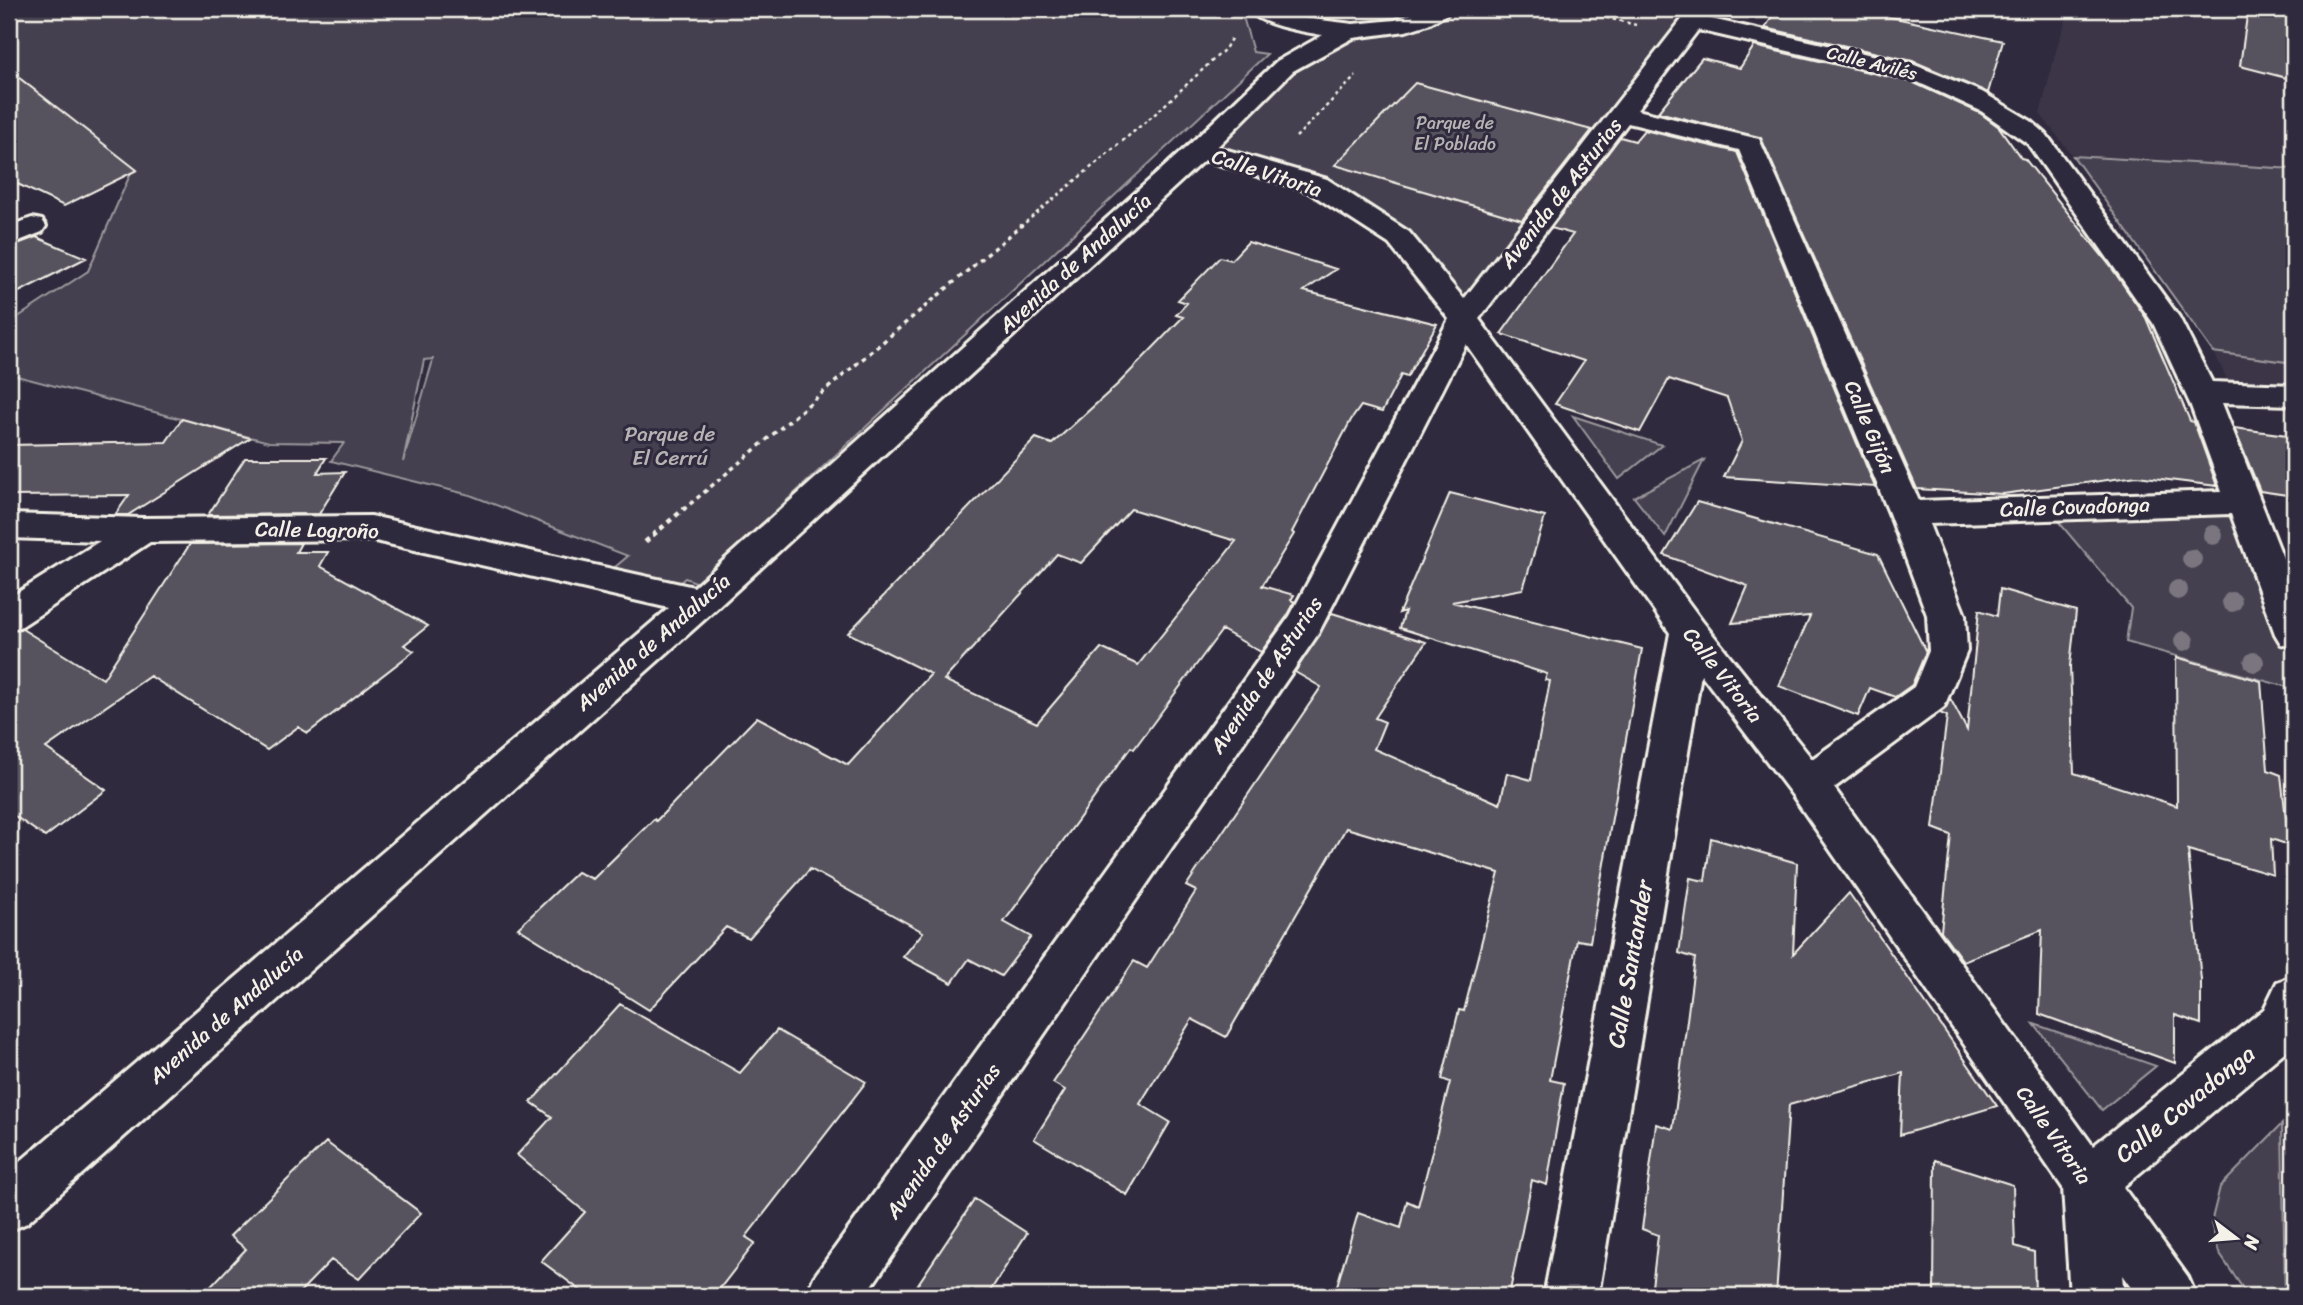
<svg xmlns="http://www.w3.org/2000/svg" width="2303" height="1305" viewBox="0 0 2303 1305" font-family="Sriracha,sans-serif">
  <rect width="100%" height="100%" fill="#2f2a3d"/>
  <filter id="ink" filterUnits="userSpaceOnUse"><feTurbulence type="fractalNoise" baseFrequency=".0143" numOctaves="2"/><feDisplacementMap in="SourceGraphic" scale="14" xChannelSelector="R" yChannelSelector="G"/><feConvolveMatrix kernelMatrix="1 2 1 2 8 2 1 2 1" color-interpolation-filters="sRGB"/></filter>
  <g filter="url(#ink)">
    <path fill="#3b3647" d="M2070,9H2294V393L2233,391L2191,307L2040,114L2058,43Z"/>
    <path fill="#454050" stroke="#9c989c" stroke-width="2" fill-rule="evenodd" d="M9,9H1228L1244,20L1253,52L1267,54L698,583L685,578L667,594L601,579L628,556L470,495L331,461L344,443L269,442L9,374V323L88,271L133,168L9,70ZM433,359V360L403,462L424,360Z
      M1439,9H1702L1464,319L1399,238L1317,185L1199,150L1285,66L1336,36Z
      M2073,156L2294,169V363L2213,352Z
      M1573,416L1662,445L1619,479Z
      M1704,460L1665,537L1634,497Z
      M2242,502L2294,634V689L2126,642L2131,608L2047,508Z
      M2034,1024L2156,1066L2102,1110Z
      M2282,1124L2285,1296H2248L2219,1253L2211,1223L2220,1187Z"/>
    <path fill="#56525f" stroke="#f4f1e8" stroke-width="2" fill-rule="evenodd" d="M1777,9H1853L2003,41L1988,93L1913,61L1765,28Z
      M2248,9H2294V80L2240,66Z
      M1754,46L1912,82L1980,113L1999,127L2021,158L2025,159L2111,267L2146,318L2190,421L2194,422L2217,486L2137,476L2003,494L1917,489L1761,138L1658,112L1702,58L1740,68Z
      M9,70L137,170L64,206L9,180Z
      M1415,83L1538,116L1592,130L1522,220L1335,165Z
      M1644,130L1737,152L1875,487L1724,477L1742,441L1727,398L1669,379L1640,432L1555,404L1584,361L1501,334L1573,234L1551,228L1620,137L1635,141Z
      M36,237L86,258L9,297V247Z
      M1248,242L1336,269L1304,291L1437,324L1407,377L1401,375L1382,412L1361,406L1351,420L1292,532L1294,534L1262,586L1294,595L1291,600L1295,602L1288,615L1261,652L1222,630L1134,749L1131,747L1004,922L1031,937L1001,976L969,959L952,983L903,957L923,932L810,869L749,938L726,927L649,1010L518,928L577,872L593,879L654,819L656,821L757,717L848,765L931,674L848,633L1036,438L1052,444L1119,383L1183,317L1176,315L1187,303L1178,300L1220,257L1231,260ZM1131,509L1236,541L1138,665L1101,648L1037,723L944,680L1057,554L1081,563Z
      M182,419L250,438L128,515H115L129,495L9,496V445L166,442Z
      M2234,428L2294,436V496L2260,491Z
      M245,458H326L317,473L345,472L319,514L208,515Z
      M1450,493L1545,517L1523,589L1452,602L1642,649L1590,942L1577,940L1550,1080L1564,1083L1547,1185L1532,1180L1509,1296H1334L1358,1213L1401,1228L1407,1201L1418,1206L1450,1082L1442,1079L1459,1010L1464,1011L1499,873L1346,828L1226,1037L1192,1019L1140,1104L1170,1122L1127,1195L1034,1139L1065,1090L1053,1083L1134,961L1147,968L1196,891L1186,886L1321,687L1295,672L1332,613L1426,642L1375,718L1385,722L1374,749L1500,804L1507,773L1531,780L1550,681L1545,680L1547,674L1400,628L1405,611L1399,613Z
      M1697,502L1878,554L1926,652L1912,685L1895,697L1870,688L1858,716L1779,686L1810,616L1732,623L1748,586L1664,555Z
      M301,543L296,552H328L320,566L428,626L404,645L414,651L308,733L298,727L267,750L150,676L46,748L106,790L45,837L9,812V632L22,629L103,679L190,544Z
      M2000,589L2076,611L2070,666L2074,773L2177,806L2176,657L2261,681L2268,770L2281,775L2289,845L2271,839L2273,875L2188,850L2201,980V1024L2175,1015V1063L2039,1014L2042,930L1963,961L1941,931L1951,835L1933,828L1947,716L1940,713L1946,708L1950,698L1967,730L1979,610L1997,616Z
      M1711,838L1797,863L1793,954L1849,893L1997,1106L1900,1135L1903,1073L1789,1105L1776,1296H1651L1658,1235L1642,1229L1656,1124L1673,1129L1695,958L1679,953L1690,878L1705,881Z
      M620,1004L740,1073L777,1030L866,1082L746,1237L755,1243L714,1296H588L541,1261L585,1212L517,1155L552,1117L531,1102Z
      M326,1142L421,1213L359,1279L331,1260L296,1296H202L246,1249L230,1236Z
      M1935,1160L2013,1185L2015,1246L2034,1252L2035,1296H1934Z
      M975,1199L1027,1233L987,1296H910Z"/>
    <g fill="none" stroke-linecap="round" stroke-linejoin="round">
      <g stroke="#f4f1e8" stroke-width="6">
        <path id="minor" d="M1248,9H1278L1304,18L1353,24L1395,20L1423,9H1450L1447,14L1428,24L1406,31L1353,38L1293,71L1217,147L1327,179L1409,232L1464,299L1690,9H1713L1707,18L1912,64L1982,92L2031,121L2046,134L2179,317L2212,382L2294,385V405L2222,403L2294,586V648L2281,644L2275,634L2231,514L1929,524L1965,615L1967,651L1944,707L1834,788L2093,1146L2264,1009L2277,982L2294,976V1044L2123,1187L2188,1277L2196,1296H2137L2122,1275L2124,1296H2070L2063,1188L1793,796L1701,674L1598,1296H1544L1670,633L1466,344L1318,634L865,1296H806L814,1277L1290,616L1449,319L1389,244L1307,191L1204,160L714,611L27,1223L9,1231V1171L669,608L371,540L150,542L22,626L9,630V598L100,541L9,538V514L143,518L371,516L694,587L1190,144L1277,61L1323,35C1305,32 1258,25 1248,9ZM1698,30L1913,80L1981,111L2028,144L2153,323L2191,406L2222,491L1919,501L1759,139L1637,110ZM1628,123L1739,150L1889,513L1927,615L1929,651L1914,687L1812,759L1702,621L1479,319Z
          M32,218L42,220L46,226L42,232L9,245V226Z"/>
      </g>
      <path stroke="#f4f1e8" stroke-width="2.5" stroke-dasharray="3.5 3.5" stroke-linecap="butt" d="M1572,9L1636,25
        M1296,137L1356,76
        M1020,227L1156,113L1225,49L1232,37"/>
      <path stroke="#f4f1e8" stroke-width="3.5" stroke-dasharray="4.5 4.5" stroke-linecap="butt" d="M683,510L1022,225"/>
      <path stroke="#f4f1e8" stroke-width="4.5" stroke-dasharray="5 5" stroke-linecap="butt" d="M645,542L685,508"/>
      <use href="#minor" fill="#2f2a3d" fill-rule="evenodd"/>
    </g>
    <g fill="#7a757e">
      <circle cx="2213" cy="535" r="10"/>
      <circle cx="2192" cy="559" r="10"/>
      <circle cx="2178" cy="590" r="10"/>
      <circle cx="2232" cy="602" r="10"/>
      <circle cx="2184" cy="641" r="10"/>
      <circle cx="2254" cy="662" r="10"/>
    </g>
  </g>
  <g text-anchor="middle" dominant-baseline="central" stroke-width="6" stroke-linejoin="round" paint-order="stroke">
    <g font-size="18" fill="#f4f1e8" stroke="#2f2a3d">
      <text transform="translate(1872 63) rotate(14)">Calle Avilés</text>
    </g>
    <g font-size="18" fill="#b7b3b3" stroke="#2f2a3d">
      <text x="1455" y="123">Parque de<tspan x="1455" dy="21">El Poblado</tspan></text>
    </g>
    <g font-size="21" fill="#f4f1e8" stroke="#2f2a3d">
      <text transform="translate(1267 173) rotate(18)">Calle Vitoria</text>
      <text transform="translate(1561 193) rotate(-52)">Avenida de Asturias</text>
      <text transform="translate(1075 263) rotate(-42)">Avenida de Andalucía</text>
      <text transform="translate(1870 427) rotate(67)">Calle Gijón</text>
      <text transform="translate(2075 507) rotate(-2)">Calle Covadonga</text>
      <text transform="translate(317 530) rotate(1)">Calle Logroño</text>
      <text transform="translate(653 642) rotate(-41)">Avenida de Andalucía</text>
      <text transform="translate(1266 675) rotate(-56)">Avenida de Asturias</text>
      <text transform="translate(1723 675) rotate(52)">Calle Vitoria</text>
      <text transform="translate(226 1015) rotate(-41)">Avenida de Andalucía</text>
      <text transform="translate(2054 1135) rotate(55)">Calle Vitoria</text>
      <text transform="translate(943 1141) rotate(-55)">Avenida de Asturias</text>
    </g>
    <g font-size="21" fill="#b7b3b3" stroke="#2f2a3d">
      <text x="670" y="434">Parque de<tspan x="670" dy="24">El Cerrú</tspan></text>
    </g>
    <g font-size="24" fill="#f4f1e8" stroke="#2f2a3d">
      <text transform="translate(1630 964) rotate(-80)">Calle Santander</text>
      <text transform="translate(2185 1104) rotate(-39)">Calle Covadonga</text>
    </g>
  </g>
  <rect width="2303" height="1305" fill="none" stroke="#2f2a3d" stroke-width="35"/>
  <rect x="18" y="18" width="2268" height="1270" fill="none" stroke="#f4f1e8" stroke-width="2.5" filter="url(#ink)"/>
  <g transform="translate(2236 1238) rotate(106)" stroke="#2f2a3d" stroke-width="5" paint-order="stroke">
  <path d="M0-5L12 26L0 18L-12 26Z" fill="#f4f1e8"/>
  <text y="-10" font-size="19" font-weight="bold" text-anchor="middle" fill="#f4f1e8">N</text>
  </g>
</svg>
